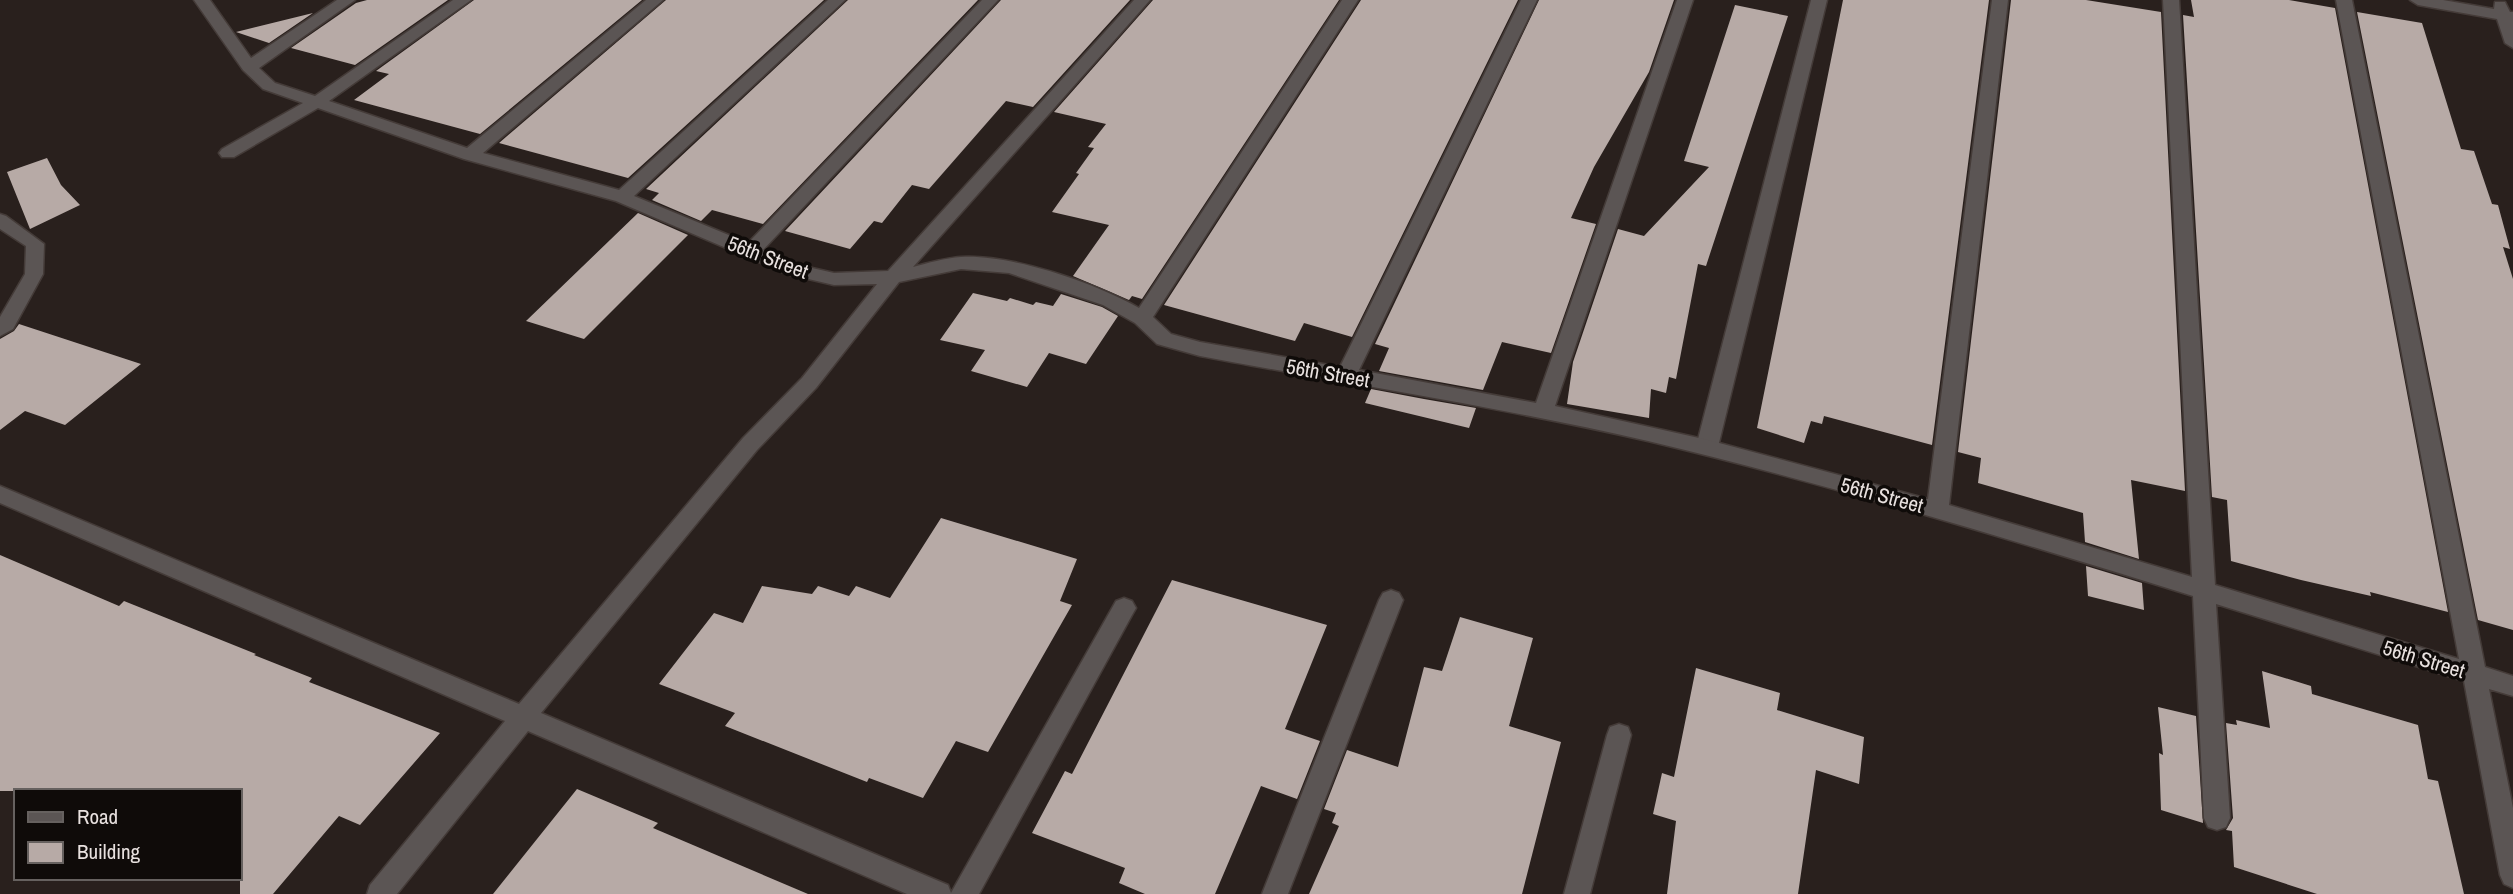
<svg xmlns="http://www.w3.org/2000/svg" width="2513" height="894" viewBox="0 0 2513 894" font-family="'Archivo Narrow',sans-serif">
  <rect width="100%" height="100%" fill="#29201d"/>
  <path fill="#b7aaa6" d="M367,0H448L355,65L291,48L356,3Z
    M474,0H642L480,134L354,100L389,74L376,71Z
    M666,0H824L628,178L499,143Z
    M848,0H978L763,224L712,210L701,221L652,200L659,193L646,189Z
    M1001,0H1130L1033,107L1006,101L929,189L912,185L882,223L874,221L850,249L785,231Z
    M1153,0H1339L1142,299L1132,296L1129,300L1073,276L1109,225L1052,212L1079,174L1076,173L1094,148L1088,147L1106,124L1054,112Z
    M1361,0H1518L1352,337L1304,323L1295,341L1164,305Z
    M1539,0H1674L1649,72L1594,167L1571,218L1596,224L1551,353L1502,342L1483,390L1379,371L1389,348L1375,344Z
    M1843,0H1989L1932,445L1824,416L1822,424L1811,421L1804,443L1757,428Z
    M2011,0H2086L2161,12L2185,491L2131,480L2139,559L2085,542L2083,513L1978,483L1981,458L1958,452Z
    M2191,0H2289L2335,8L2448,612L2370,592L2371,596L2301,580L2231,561L2227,500L2212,497L2183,15L2194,17Z
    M1735,5L1788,16L1706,266L1698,264L1676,379L1669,377L1666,393L1651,389L1649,418L1567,404L1573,362L1618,229L1644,236L1709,167L1684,161Z
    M2357,12L2422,23L2461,149L2474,151L2492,204L2498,205L2510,249L2503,247L2513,279V630L2478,620Z
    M313,13L269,43L236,32Z
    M47,158L61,185L80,205L30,229L7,172Z
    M638,213L688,235L584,339L526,321Z
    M973,293L1007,301L1010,298L1033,305L1036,302L1053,306L1061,294L1102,307L1118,316L1086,364L1049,353L1027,387L971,371L985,350L940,340Z
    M19,324L141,364L65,425L25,411L0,430V339L14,331Z
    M1371,389L1424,399L1476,408L1469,428L1365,403Z
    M941,518L1077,559L1060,601L1072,605L988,752L956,741L923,798L869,778L867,782L725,726L735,713L659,684L714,613L743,623L762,586L812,594L818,586L849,596L856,586L890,598Z
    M0,555L119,606L124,601L256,654L254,655L312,678L309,682L440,733L360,825L339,816L273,894H240V791H0Z
    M2086,566L2142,583L2144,610L2088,596Z
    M1172,580L1327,625L1285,729L1320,741L1297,799L1261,786L1215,894H1145L1119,883L1125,868L1032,833L1065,771L1072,774Z
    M1460,617L1533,638L1509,726L1561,742L1522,894H1309L1339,826L1332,823L1336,813L1324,809L1347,750L1398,767L1424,667L1442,671Z
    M1696,668L1780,693L1777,710L1864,737L1859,784L1816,770L1798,894H1667L1676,821L1653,814L1662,773L1674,777Z
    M2262,671L2311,686L2312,694L2418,725L2428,779L2438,781L2464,894H2317L2234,867L2232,831L2226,830L2233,818L2226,723L2237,725L2236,720L2270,728Z
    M2158,707L2196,716L2203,823L2161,810L2159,753L2163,755Z
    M577,789L658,823L653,828L808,894H493Z"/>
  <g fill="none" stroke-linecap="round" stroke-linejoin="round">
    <g stroke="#443b38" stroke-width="3">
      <path id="lane" d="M1811,0H1827L1718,447L1714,453L1707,455L1700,453L1696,447Z"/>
    </g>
    <g stroke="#443b38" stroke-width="3">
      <path id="street" d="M194,0H210L251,58L337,0H355L259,68L275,83L315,96L453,0H471L329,101L467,148L646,0H663L483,153L619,190L828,0H845L634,196L748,243L982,0H998L763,250L799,265L834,273L888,271L1134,0H1150L913,267C928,263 945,258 961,257C1011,254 1095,283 1139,308L1342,0H1358L1153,317L1171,334L1200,342L1340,367L1521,0H1537L1359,370L1536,403L1677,0H1693L1555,406L1708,440L1928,499L1992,0H2008L1949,505L2192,577L2163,0H2179L2215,585L2459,659L2336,0H2352L2485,667L2513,676V696L2489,689L2513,808V888L2504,884L2500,875L2464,681L2216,604L2230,818L2226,827L2217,830L2208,827L2204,818L2193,596C2013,540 1832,485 1648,441C1500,407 1349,384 1200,356L1157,344L1135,323L1103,305L1009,273L961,269L899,282L816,388L757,450L541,713L948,885L951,893L1116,601L1124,598L1132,601L1136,608L1132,615L979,894H907L528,731L397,894H367L370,885L505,721L0,503V486L519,704L743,438L802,378L877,284L834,285L787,274L616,201L464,159L318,108L234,157H222L219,153L222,149L303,103L263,89L243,70Z
        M2410,0H2443L2494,9L2495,2H2505L2510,12H2513V48L2505,43L2497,19L2418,5Z
        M0,214L6,216L44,244L43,274L13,329L0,336V317L25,274L26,246L0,229Z
        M1391,590L1399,593L1403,600L1288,894H1262L1379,600L1383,593Z
        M1619,724L1628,727L1631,735L1590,894H1564L1607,735L1610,727Z"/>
    </g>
    <use href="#lane" fill="#5b5554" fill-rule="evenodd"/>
    <use href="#street" fill="#5b5554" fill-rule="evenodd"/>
  </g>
  <g text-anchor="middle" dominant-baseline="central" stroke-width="7" stroke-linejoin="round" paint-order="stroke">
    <g font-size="21" fill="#e8e1df" stroke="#0f0b09">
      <text transform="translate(768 257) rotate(21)">56th Street</text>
      <text transform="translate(1328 373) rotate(10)">56th Street</text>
      <text transform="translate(1882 495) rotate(15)">56th Street</text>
      <text transform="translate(2424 659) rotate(17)">56th Street</text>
    </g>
  </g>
  <rect x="14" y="789" width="228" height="91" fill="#0f0b09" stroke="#66615f" stroke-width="2"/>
  <rect x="28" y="812" width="35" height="10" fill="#5b5554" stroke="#66615f" stroke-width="2"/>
  <text x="77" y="824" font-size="21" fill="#e8e1df">Road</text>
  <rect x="28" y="842" width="35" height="21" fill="#b7aaa6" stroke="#66615f" stroke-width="2"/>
  <text x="77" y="859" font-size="21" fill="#e8e1df">Building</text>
</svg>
